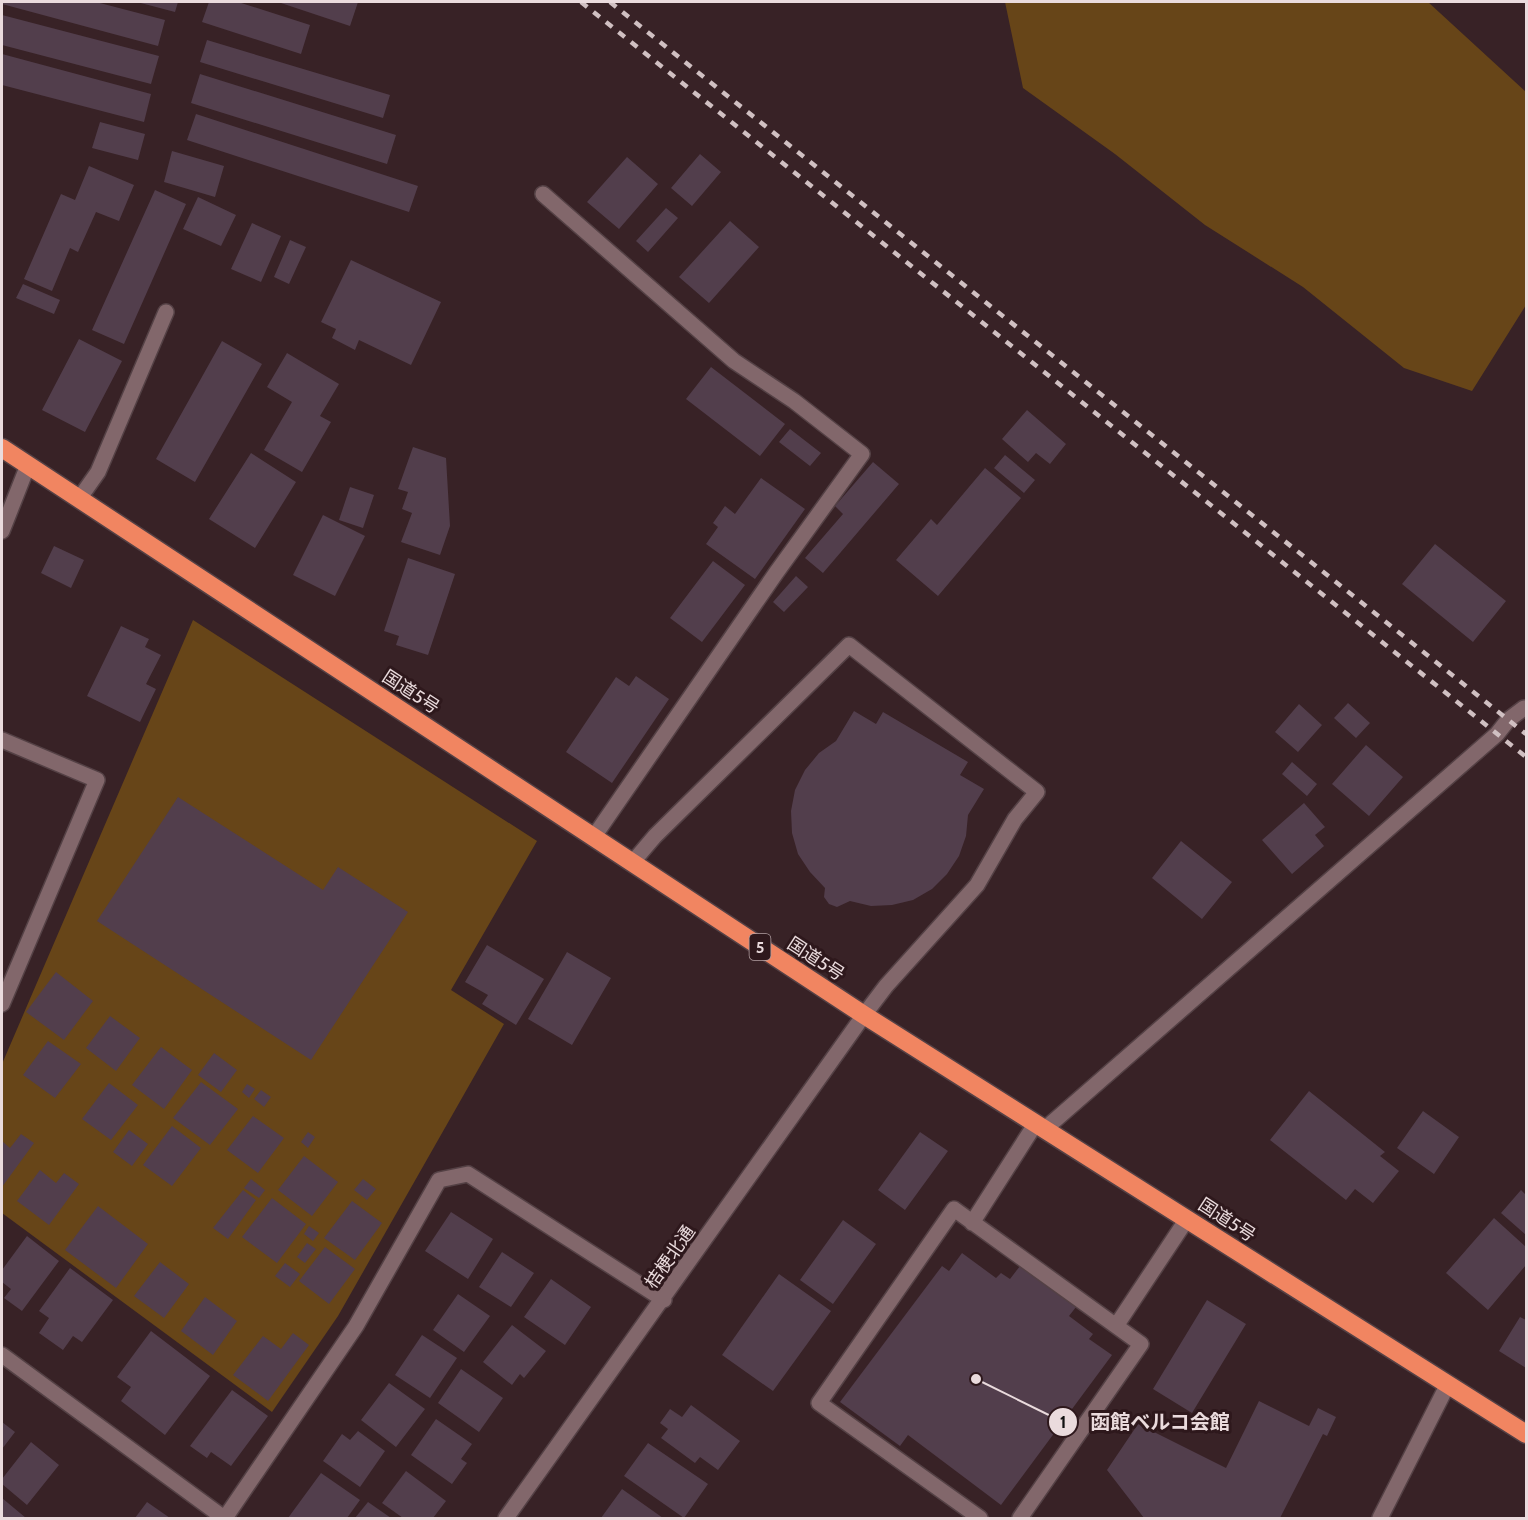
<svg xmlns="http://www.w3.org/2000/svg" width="1528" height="1520" viewBox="0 0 1528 1520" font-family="Cabin,'Noto Sans JP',sans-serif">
  <rect width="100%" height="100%" fill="#382226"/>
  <path fill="#674518" d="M1005,2H1428L1526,92V305L1472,391L1404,368L1303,287L1205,225L1115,154L1023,88Z
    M193,620L537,841L451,990L504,1024L338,1316L272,1412L2,1213V1064Z"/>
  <path fill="#523e4c" d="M2,2H96L165,20L158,46L2,4Z
    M137,2H178L175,12Z
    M209,2H238L310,25L301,54L202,22Z
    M278,2H358L350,26Z
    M2,15L159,56L151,84L2,45Z
    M207,40L390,95L383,118L200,62Z
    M2,54L151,94L144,122L2,85Z
    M200,74L396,135L387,164L191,103Z
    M196,114L418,186L409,212L187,140Z
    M100,122L145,134L138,160L92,148Z
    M172,151L224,166L215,197L164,182Z
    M700,154L721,172L692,206L671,188Z
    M627,157L658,184L619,229L587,202Z
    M89,166L134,185L119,221L96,212L78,252L70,248L52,291L24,279L61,194L75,200Z
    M155,190L186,204L124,344L92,330Z
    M198,197L236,215L221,246L183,229Z
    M666,208L678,218L648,252L636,241Z
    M730,221L759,247L709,303L679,277Z
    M252,223L281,236L261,282L231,269Z
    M290,240L306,247L289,284L274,277Z
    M351,260L441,302L411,365L359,340L355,350L332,338L336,329L321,322Z
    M23,284L60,300L54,314L16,298Z
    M79,339L122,361L85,432L42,410Z
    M222,341L262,364L195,482L156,459Z
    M287,353L339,384L320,416L331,422L302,472L264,450L292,402L267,387Z
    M711,367L785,424L760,456L686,399Z
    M1027,410L1066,444L1050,464L1036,453L1028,462L1002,439Z
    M790,429L821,453L810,466L779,442Z
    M413,447L446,458L450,526L440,555L401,542L412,513L402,509L408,492L398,489Z
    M251,453L296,482L255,548L209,519Z
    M1005,455L1035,480L1024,493L994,468Z
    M873,462L899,484L823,573L805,558L843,514L835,506Z
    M985,468L1021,498L938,596L896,560L931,519L937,525Z
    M761,478L805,509L755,579L706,544L718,527L713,523L725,506L735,514Z
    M350,487L374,495L363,528L339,520Z
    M323,515L365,536L335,596L293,575Z
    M1435,544L1506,601L1473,642L1402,584Z
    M54,546L84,560L71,588L41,573Z
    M408,558L455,574L428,655L396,645L399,636L384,631Z
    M713,561L745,585L702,642L670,618Z
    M796,576L808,587L784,612L773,602Z
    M121,626L149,639L145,647L161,655L146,684L156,689L140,722L87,696Z
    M636,676L669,699L612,783L566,752L616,677L629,686Z
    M1348,703L1370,723L1356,738L1334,718Z
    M1299,704L1322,725L1298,752L1275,732Z
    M854,711L876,724L883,712L968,762L960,775L984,789L968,815L966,836L959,856L947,874L932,889L913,900L892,905L871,906L850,901L837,907L829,904L824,897L825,888L810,872L798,854L792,833L791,811L795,790L805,770L819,753L836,741Z
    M1366,745L1403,777L1369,816L1332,784Z
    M1292,762L1317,784L1307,796L1282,774Z
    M178,797L323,890L338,867L408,912L311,1060L97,921Z
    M1304,803L1325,827L1315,835L1324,846L1292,874L1262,840Z
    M1181,841L1232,882L1202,919L1152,878Z
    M487,945L544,979L516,1025L482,1004L488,995L465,982Z
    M567,952L611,978L572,1045L528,1019Z
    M56,972L93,1001L64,1040L26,1012Z
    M110,1016L140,1038L116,1071L86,1048Z
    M48,1041L81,1064L55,1098L23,1075Z
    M161,1047L192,1070L164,1109L132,1085Z
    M214,1053L237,1070L221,1092L198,1075Z
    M201,1082L238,1109L210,1145L173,1118Z
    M109,1083L138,1105L111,1140L82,1119Z
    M247,1084L255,1089L249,1098L242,1092Z
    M261,1090L271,1097L264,1107L254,1099Z
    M1309,1091L1385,1152L1380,1156L1399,1171L1373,1203L1355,1189L1346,1200L1270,1140Z
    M1423,1111L1459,1137L1434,1174L1397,1148Z
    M253,1116L284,1138L258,1173L227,1150Z
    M172,1126L201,1148L172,1186L143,1165Z
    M129,1130L148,1144L132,1166L113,1152Z
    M308,1132L315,1137L308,1148L301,1142Z
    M920,1132L948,1151L905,1210L878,1190Z
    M21,1134L34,1143L2,1187V1141L10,1148Z
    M304,1156L338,1182L312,1216L278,1190Z
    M40,1170L56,1183L64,1173L79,1184L49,1225L17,1201Z
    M251,1179L265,1190L259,1198L244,1188Z
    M363,1179L376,1189L367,1200L354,1190Z
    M243,1190L256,1200L228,1239L213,1228Z
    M1521,1190L1526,1195V1235L1501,1213Z
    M272,1198L306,1224L277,1263L242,1237Z
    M352,1201L382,1223L355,1260L324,1238Z
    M98,1206L148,1244L116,1288L65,1250Z
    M451,1212L493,1239L468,1279L425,1251Z
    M1494,1218L1526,1247V1265L1488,1310L1446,1273Z
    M843,1220L876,1244L833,1304L800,1280Z
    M309,1226L319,1233L313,1241L304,1234Z
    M27,1236L59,1261L22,1311L4,1298L11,1289L2,1282V1270Z
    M307,1243L316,1249L305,1263L297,1257Z
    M325,1247L355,1269L329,1304L299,1281Z
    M502,1252L534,1273L511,1307L479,1287Z
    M962,1253L996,1278L1001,1273L1010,1279L1020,1266L1076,1307L1069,1316L1093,1334L1089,1339L1112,1355L1001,1505L908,1435L900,1446L840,1402L942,1266L949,1271Z
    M160,1262L189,1284L164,1318L134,1296Z
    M285,1263L300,1274L290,1287L275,1276Z
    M70,1268L113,1300L82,1342L73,1336L63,1350L39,1333L49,1318L39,1311Z
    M779,1274L831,1311L773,1391L722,1355Z
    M551,1279L591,1307L565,1345L524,1317Z
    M458,1294L490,1316L464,1352L433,1330Z
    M205,1297L237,1321L213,1355L181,1331Z
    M1207,1300L1246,1324L1192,1413L1153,1389Z
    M1520,1317L1526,1320V1368L1499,1351Z
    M512,1325L546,1351L524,1378L520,1374L512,1385L483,1362Z
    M151,1331L210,1376L165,1435L121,1401L131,1387L117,1377Z
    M293,1333L309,1345L268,1401L233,1375L263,1336L281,1349Z
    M422,1335L457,1358L430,1398L395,1375Z
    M461,1369L503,1398L479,1432L438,1403Z
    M389,1383L425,1409L396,1447L361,1420Z
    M232,1390L268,1416L231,1466L211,1452L207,1458L190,1446Z
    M1259,1401L1309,1426L1318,1408L1336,1417L1327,1436L1323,1434L1280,1518H1144L1107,1470L1138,1424L1226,1468Z
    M691,1405L740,1441L718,1470L700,1457L695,1463L661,1438L668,1429L660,1423L670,1409L682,1417Z
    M436,1419L472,1444L461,1459L467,1463L452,1484L411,1455Z
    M2,1422L15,1432L2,1449Z
    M358,1431L385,1451L360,1487L323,1461L342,1434L350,1440Z
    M31,1442L59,1465L27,1505L2,1484V1479Z
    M648,1443L708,1484L684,1518L624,1476Z
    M406,1471L446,1501L433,1518H403L382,1503Z
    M321,1473L360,1500L347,1518H288Z
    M622,1489L663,1518H601Z
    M2,1498L26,1518H2Z
    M147,1502L170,1518H135Z
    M368,1502L391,1518H355Z"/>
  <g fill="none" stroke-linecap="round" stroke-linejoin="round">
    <g stroke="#544145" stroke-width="18">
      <path id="minor" d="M543,194L734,361L794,401L862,454L776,573L593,838
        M79,499L98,472L166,312
        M2,531L28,465
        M2,740L97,780L2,1004
        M1046,1128L1497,734L1508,720L1524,708
        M972,1223L1036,1123
        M1116,1326L1187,1219
        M2,1355L224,1518
        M225,1518L356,1326L439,1180L468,1174L664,1300
        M506,1518L864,1015L886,986L977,885L1015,819L1037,792L849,645L655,836L632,863
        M980,1518L819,1403L954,1209L1141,1344L1020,1518
        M1380,1518L1448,1384"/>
    </g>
    <g stroke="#544145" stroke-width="21">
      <path id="highway" d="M2,448L864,1015L1526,1434"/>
    </g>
    <use href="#minor" stroke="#82676b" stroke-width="15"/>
    <use href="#highway" stroke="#f18561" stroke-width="18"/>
    <path stroke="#d0c0c2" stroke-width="4.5" stroke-dasharray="8 8" stroke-linecap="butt" d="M581,2L1526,757
      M610,2L1526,734"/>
  </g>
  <g text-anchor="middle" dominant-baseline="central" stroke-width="6" stroke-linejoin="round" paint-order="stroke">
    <rect fill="#2e181c" stroke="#b2a0a3" stroke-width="1.5" x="749.5" y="934" width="21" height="26" rx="4.5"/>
    <g font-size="16" font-weight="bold" fill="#eadbdd">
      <text x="760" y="947">5</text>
    </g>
    <g font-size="18" fill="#eadbdd" stroke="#2e181c">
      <text transform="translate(411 692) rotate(33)">国道5号</text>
      <text transform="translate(816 959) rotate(33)">国道5号</text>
      <text transform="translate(1227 1220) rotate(33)">国道5号</text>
      <text transform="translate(670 1257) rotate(-55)">桔梗北通</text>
    </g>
  </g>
  <path fill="none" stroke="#eadbdd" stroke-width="2" d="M976 1379L1063 1422"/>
  <g fill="#eadbdd" stroke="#2e181c" stroke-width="2">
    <circle cx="976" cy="1379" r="6"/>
    <circle cx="1063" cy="1422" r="15"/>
  </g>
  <g font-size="18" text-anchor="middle" font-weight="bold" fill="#111">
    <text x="1063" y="1428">1</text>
  </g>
  <g font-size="20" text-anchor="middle" font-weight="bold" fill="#eadbdd" stroke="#2e181c" stroke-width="6" stroke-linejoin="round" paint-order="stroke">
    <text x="1160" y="1429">函館ベルコ会館</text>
  </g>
  <rect width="1528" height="1520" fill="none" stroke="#eadbdd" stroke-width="6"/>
</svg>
